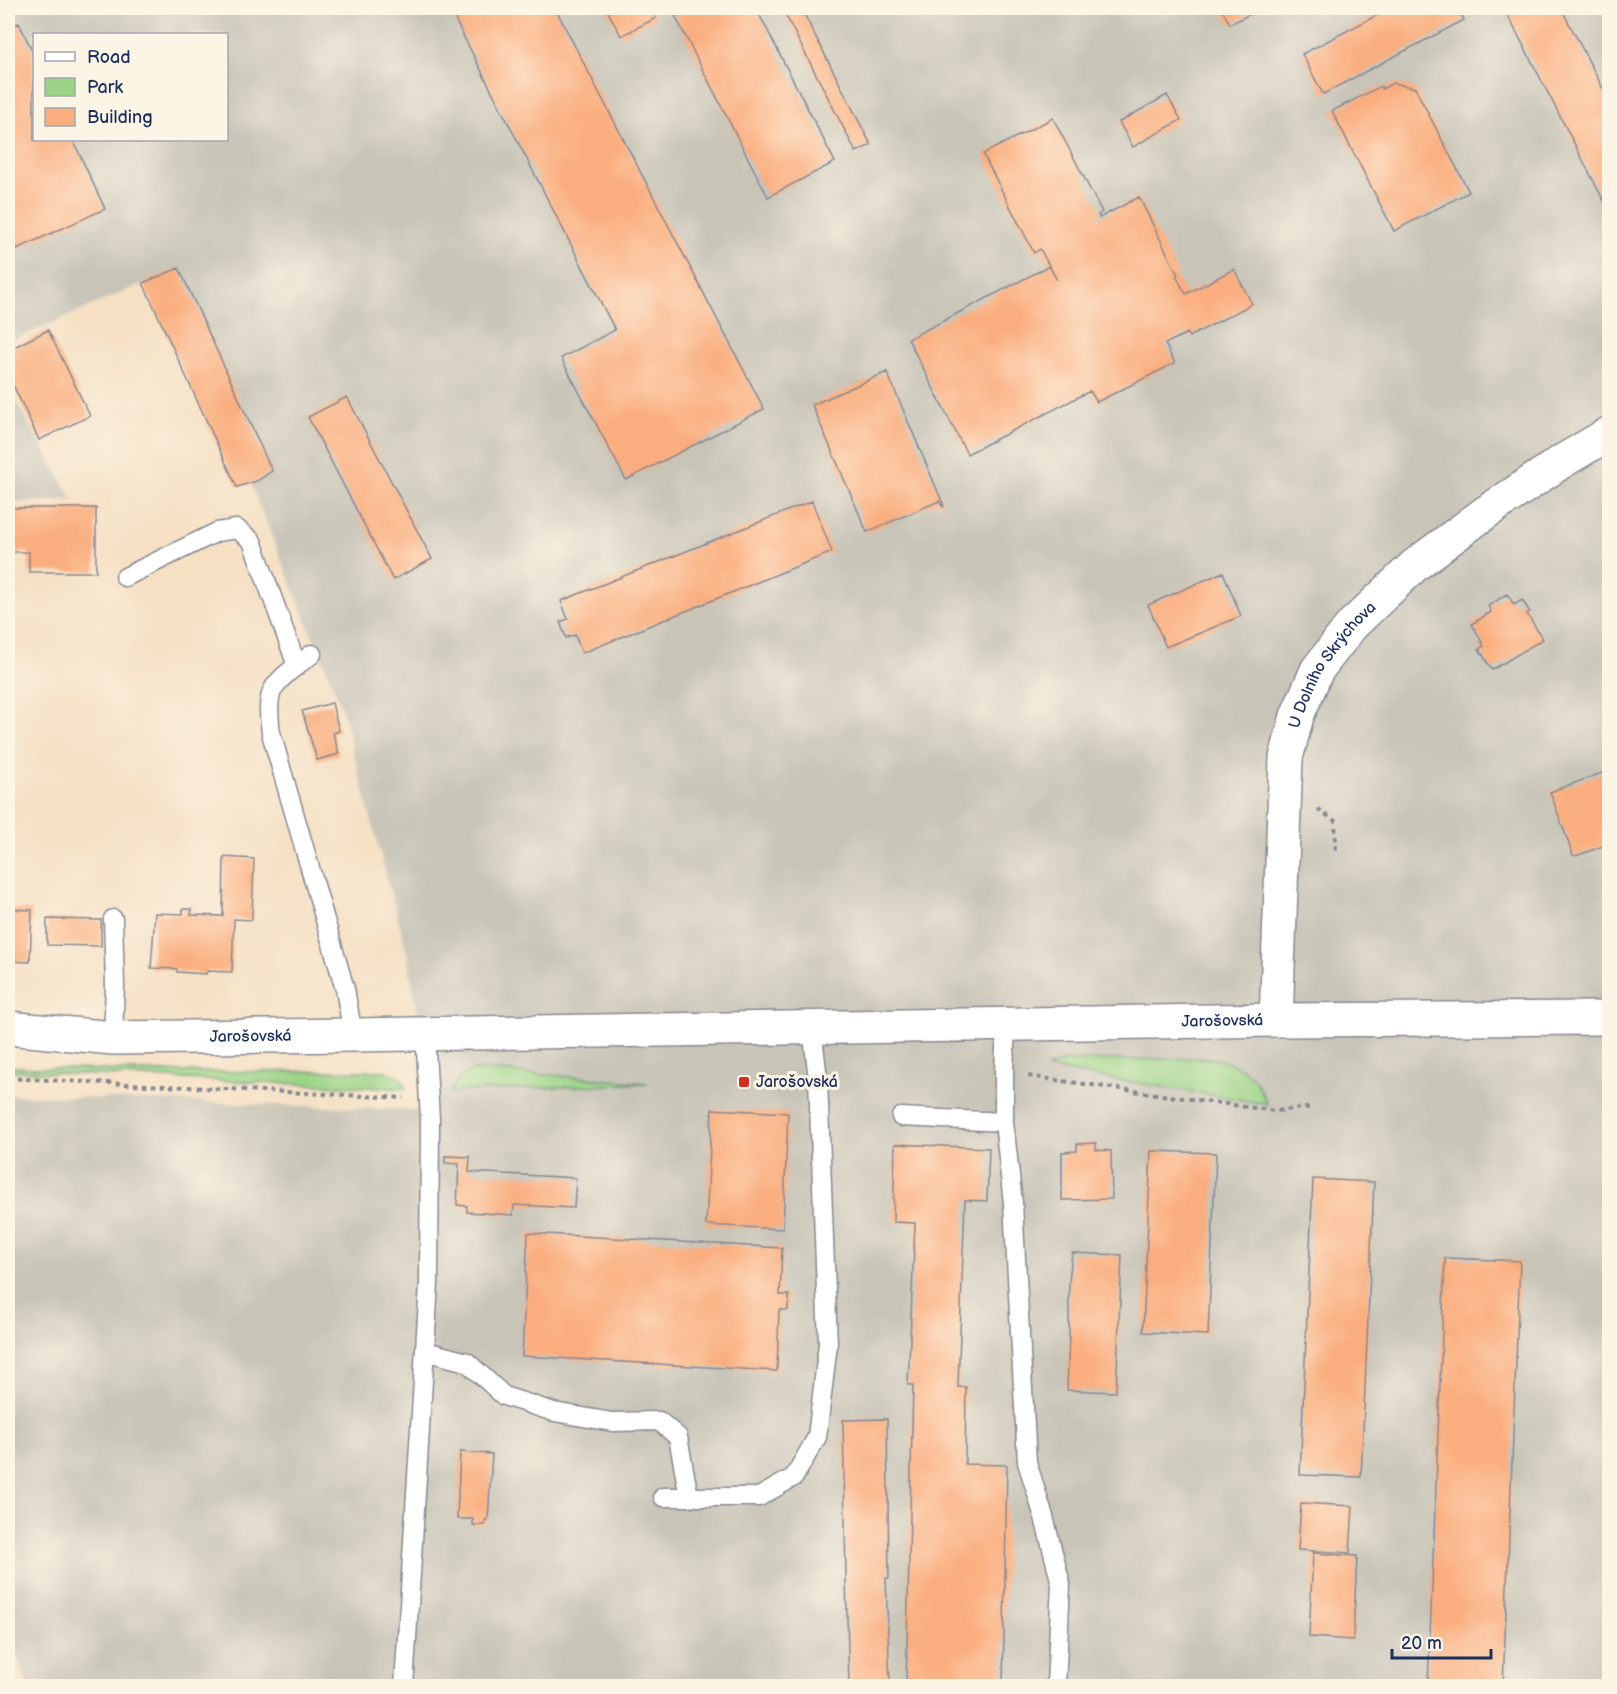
<svg xmlns="http://www.w3.org/2000/svg" width="1617" height="1694" viewBox="0 0 1617 1694" font-family="'Balsamiq Sans',sans-serif">
  <rect width="100%" height="100%" fill="#fcf5e5"/>
  <filter id="ink" filterUnits="userSpaceOnUse"><feTurbulence type="fractalNoise" baseFrequency=".0167" numOctaves="2"/><feDisplacementMap in="SourceGraphic" scale="12" xChannelSelector="R" yChannelSelector="G"/><feConvolveMatrix kernelMatrix="1 2 1 2 8 2 1 2 1" color-interpolation-filters="sRGB"/></filter>
  <filter id="wash" filterUnits="userSpaceOnUse"><feTurbulence type="fractalNoise" baseFrequency=".008" numOctaves="4" result="noise"/><feDisplacementMap in="SourceGraphic" scale="24" xChannelSelector="R" yChannelSelector="G"/><feGaussianBlur stdDeviation="1.35" result="paint"/><feColorMatrix in="noise" values="0 0 0 0 0 0 0 0 0 0 0 0 0 0 0 0 0 1.4 0 .05"/><feComposite in="paint" operator="in"/></filter>
  <g filter="url(#wash)">
    <rect width="100%" height="100%" fill="#f5e0c4"/>
    <path fill="#c8c4b8" fill-rule="evenodd" d="M8,8H1609V1686H28L8,1629V1095L435,1111L407,952L340,703L251,485L272,471L179,268L8,342ZM34,34H226V140H34Z
      M8,388L73,500L8,503Z"/>
    <path fill="#9cd487" stroke="#5c8272" stroke-width="1.5" d="M1207,1058C1225,1060 1244,1067 1256,1082C1260,1088 1264,1097 1267,1104L1046,1068L1066,1061Z
      M8,1067L171,1072L385,1071C396,1075 405,1077 406,1089L8,1071Z
      M473,1070H485L647,1083L450,1092L460,1077Z"/>
    <g id="blocks">
      <path fill="#faad7e" d="M449,8H555L764,409L626,480L561,358L615,330Z
        M606,8H651L656,18L621,36Z
        M671,8H756L835,162L768,197Z
        M782,8H801L871,145L856,152Z
        M1221,8H1263L1230,24Z
        M1391,8H1458L1464,20L1323,94L1302,54Z
        M1504,8H1561L1610,102V203L1606,205Z
        M19,23L34,55V140H73L105,209L17,249L8,229V28Z
        M1393,83L1415,88L1469,192L1394,231L1332,111L1381,86L1382,89Z
        M1167,95L1181,120L1133,147L1119,122Z
        M1053,118L1102,212L1098,215L1099,218L1139,197L1178,275L1176,276L1186,294L1234,269L1252,304L1189,337L1187,333L1165,344L1175,363L1097,402L1090,391L967,454L908,339L1049,266L1057,280L1040,249L1034,253L983,154Z
        M179,268L272,471L257,481L237,487L143,283Z
        M48,330L90,416L39,440L8,374V350Z
        M887,372L944,506L943,507L939,501L867,532L812,405Z
        M347,397L432,559L393,580L308,417Z
        M812,501L832,552L582,653L575,635L566,638L560,622L568,619L561,601Z
        M8,508H96V572H29V552H8Z
        M1223,572L1241,616L1166,647L1148,605Z
        M1507,594L1514,605L1522,600L1530,612L1527,614L1543,639L1492,670L1479,649L1484,646L1472,624L1491,612L1488,606Z
        M332,703L339,731L333,733L339,754L317,760L302,711Z
        M1610,770V862L1603,846L1576,856L1573,855L1550,792Z
        M224,857L254,859L252,920L234,919L232,972L207,971L206,974L177,972V969L151,968L155,913L183,914V909H192L191,915L223,916Z
        M8,909L32,910L30,962L8,961Z
        M47,919L101,920V946L47,945Z
        M712,1109L788,1113L783,1229L706,1225Z
        M1096,1143V1150L1111,1151L1112,1199L1062,1200V1152L1077,1151V1144Z
        M895,1144L989,1148L987,1201L965,1200L958,1387H966L965,1464L1007,1465L1003,1686H906L913,1385H908L915,1223L893,1222Z
        M1151,1151L1216,1153L1208,1335L1143,1332Z
        M445,1156L470,1157L469,1172L576,1178L574,1208L514,1205L513,1215L467,1212V1206L457,1205L459,1164L445,1163Z
        M1313,1179L1374,1182L1361,1477L1300,1475Z
        M528,1233L782,1248L780,1295H789L788,1310H779L777,1371L522,1356Z
        M1072,1253L1122,1255L1116,1392L1067,1390L1069,1336V1283Z
        M1445,1258L1520,1261L1503,1686H1428Z
        M887,1419L889,1578H886L890,1686H849L846,1579L843,1420Z
        M460,1452L492,1454L488,1520H485V1525H473V1519H457Z
        M1301,1503L1353,1506L1350,1553L1298,1550Z
        M1313,1553L1357,1556L1353,1640L1309,1637Z"/>
    </g>
  </g>
  <g filter="url(#ink)">
    <use href="#blocks" fill-opacity="0" stroke="#888891" stroke-width="1.5"/>
    <g fill="none" stroke-linecap="round" stroke-linejoin="round">
      <g stroke="#888891" stroke-width="21">
        <path id="lane" d="M125,577L217,532L237,529L252,541L297,666
          M312,654C300,664 275,679 271,694C267,707 270,721 271,733L345,989L353,1035
          M1006,1025L1004,1073V1122L1013,1203L1027,1462L1044,1517L1061,1584L1056,1686
          M113,1038L115,985L113,919
          M901,1117L1004,1122
          M425,1351L467,1362L504,1396L554,1412L612,1422L659,1421L678,1437L689,1497
          M663,1497H759L794,1477L817,1437L828,1344L818,1079L812,1028
          M404,1686L429,1284L430,1119L425,1034"/>
      </g>
      <g stroke="#888891" stroke-width="36">
        <g id="secondary">
          <path id="s1" d="M1276,1020L1286,758L1297,716L1317,670L1352,625L1415,565L1485,513L1561,462L1610,433"/>
        </g>
      </g>
      <g stroke="#888891" stroke-width="36">
        <g id="primary">
          <path id="s2" d="M8,1028L113,1038L353,1035L1276,1020L1610,1018"/>
        </g>
      </g>
      <path stroke="#888891" stroke-width="4" stroke-dasharray="4.5 4.5" stroke-linecap="butt" d="M1318,809L1335,821L1336,851
        M1028,1076L1275,1111L1313,1107
        M8,1078L404,1098"/>
      <use href="#lane" stroke="#fff" stroke-width="18"/>
      <use href="#secondary" stroke="#fff" stroke-width="33"/>
      <use href="#primary" stroke="#fff" stroke-width="33"/>
    </g>
  </g>
  <rect fill="#c8321e" stroke="#fcf5e5" stroke-width="2" x="738" y="1076" width="12" height="12" rx="3"/>
  <g text-anchor="middle" dominant-baseline="central" stroke-width="6" stroke-linejoin="round" paint-order="stroke">
    <g font-size="16" fill="#1b2f5e" stroke="#fcf5e5">
      <text stroke="none"><textPath href="#s1" startOffset="368">U Dolního Skrýchova</textPath></text>
      <text stroke="none"><textPath href="#s2" startOffset="1215">Jarošovská</textPath></text>
      <text stroke="none"><textPath href="#s2" startOffset="243">Jarošovská</textPath></text>
    </g>
    <g font-size="16" fill="#1b2f5e" stroke="#fcf5e5" text-anchor="start">
      <text x="756" y="1082">Jarošovská</text>
    </g>
  </g>
  <rect width="1617" height="1694" fill="none" stroke="#fcf5e5" stroke-width="30"/>
  <rect x="33" y="33" width="195" height="108" fill="#fcf5e5" stroke="#a2a6af" stroke-width="1.5"/>
  <rect x="45" y="52" width="30" height="9" fill="#ffffff" stroke="#a2a6af" stroke-width="1.5"/>
  <text x="87" y="63" font-size="18" fill="#1b2f5e">Road</text>
  <rect x="45" y="78" width="30" height="18" fill="#9cd487" stroke="#a2a6af" stroke-width="1.5"/>
  <text x="87" y="93" font-size="18" fill="#1b2f5e">Park</text>
  <rect x="45" y="108" width="30" height="18" fill="#faad7e" stroke="#a2a6af" stroke-width="1.5"/>
  <text x="87" y="123" font-size="18" fill="#1b2f5e">Building</text>
  <path d="M1392 1649v9h99v-9" fill="none" stroke="#1b2f5e" stroke-width="3"/>
  <text x="1401" y="1649" font-size="18" fill="#1b2f5e" stroke="#fcf5e5" stroke-width="4.5" paint-order="stroke">20 m</text>
</svg>
